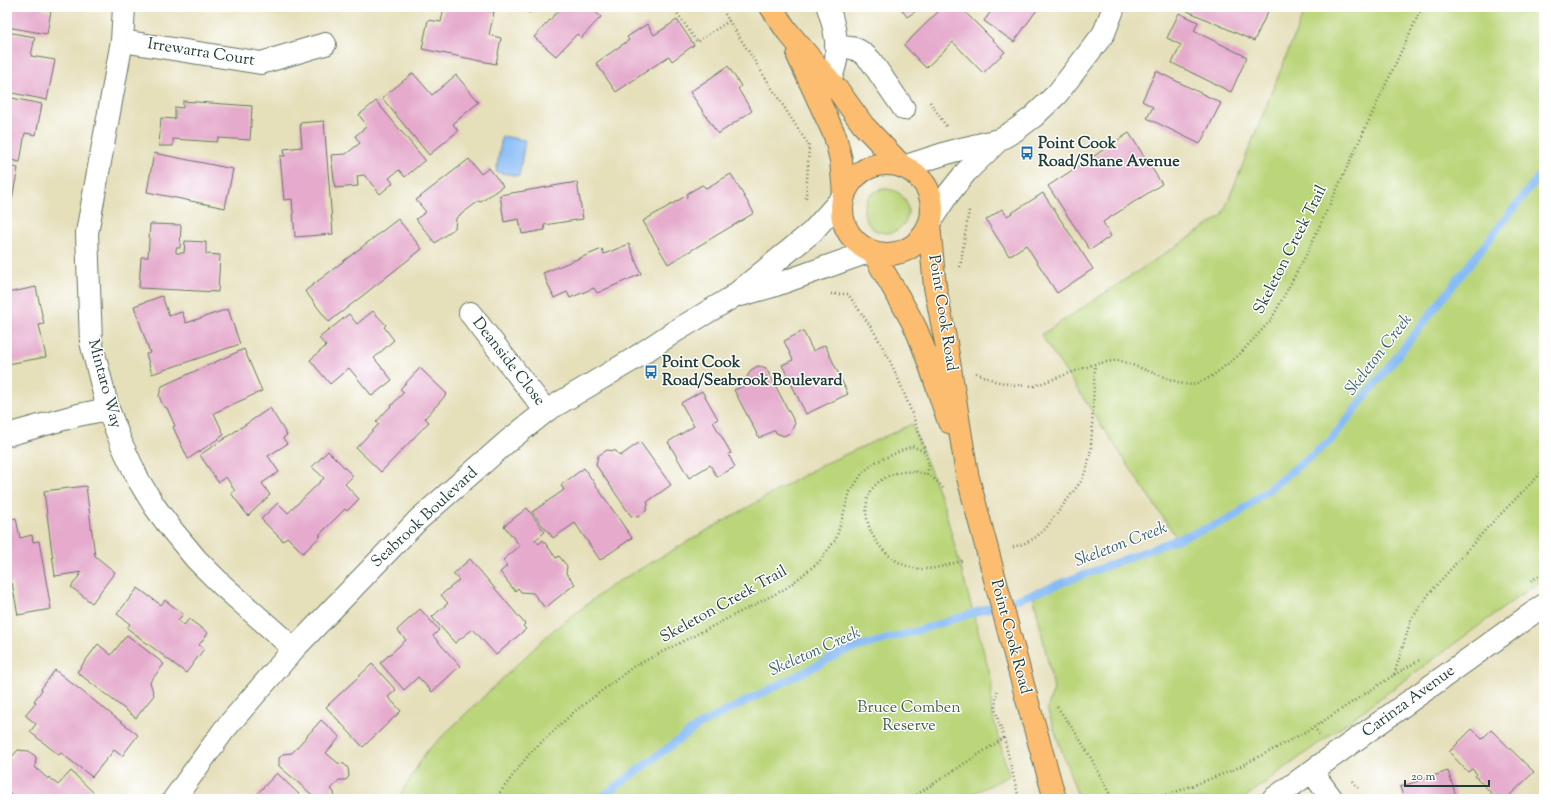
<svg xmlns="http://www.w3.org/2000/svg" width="1551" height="806" viewBox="0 0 1551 806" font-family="'Sorts Mill Goudy',serif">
  <rect width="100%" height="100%" fill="#fff"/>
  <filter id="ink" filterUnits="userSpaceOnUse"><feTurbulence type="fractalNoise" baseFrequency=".025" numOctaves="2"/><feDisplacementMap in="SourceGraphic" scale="8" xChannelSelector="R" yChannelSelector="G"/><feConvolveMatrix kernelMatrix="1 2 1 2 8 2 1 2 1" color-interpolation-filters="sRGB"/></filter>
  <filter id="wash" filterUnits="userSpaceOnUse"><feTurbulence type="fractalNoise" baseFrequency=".012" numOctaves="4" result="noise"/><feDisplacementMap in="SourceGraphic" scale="16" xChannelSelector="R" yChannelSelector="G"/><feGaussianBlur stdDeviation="0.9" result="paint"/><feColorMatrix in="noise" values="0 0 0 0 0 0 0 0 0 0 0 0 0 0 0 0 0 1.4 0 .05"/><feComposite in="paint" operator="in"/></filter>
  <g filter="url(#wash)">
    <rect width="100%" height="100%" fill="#e5dfba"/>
    <path fill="#bbd57a" stroke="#6d8957" d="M1306,7H1544V578L1243,799H1079L1047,709L1054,689L1033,594L1178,540L1041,335L1222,216Z
      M864 211a22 22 0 1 1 44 0a22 22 0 1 1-44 0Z
      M912,424L943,503L992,682L991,710L1009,776L962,799H398L426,752L551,632L612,585L818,467Z"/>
    <path fill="#87bbf5" stroke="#537c94" d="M502,136L525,140L519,176L496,172Z"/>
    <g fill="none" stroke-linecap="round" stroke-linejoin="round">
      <path stroke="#87bbf5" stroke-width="8" d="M599,799L699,725L845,651L933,626L1033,594L1231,519L1330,441L1544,170"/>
    </g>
    <g id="blocks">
      <path fill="#e5aacc" d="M7,7H43V10L51,11L47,34L7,27Z
        M444,7H470L494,12L489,35L501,38L496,64L422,49L428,20L441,22Z
        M526,7H538L529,13Z
        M562,7H590L601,17L581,38L577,34L556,56L534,37Z
        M900,7H922L907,17Z
        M943,7H960L1005,52L983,73L953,42L926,68L904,45Z
        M994,7H1039L1014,42L984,21Z
        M1184,7H1270L1254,41L1183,9Z
        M1179,13L1198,22L1194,31L1247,57L1231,92L1172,63L1181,45L1167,38Z
        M677,20L694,45L672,61L669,56L616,92L596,63L629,40L627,37L647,24L654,35Z
        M7,32L35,37L31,56L55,60L47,100L7,92Z
        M728,66L741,86L738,89L752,111L718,134L690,92Z
        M1156,71L1221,103L1200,144L1147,118L1153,107L1142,101Z
        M413,73L432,95L456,75L479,102L453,124L458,131L429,155L382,98Z
        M7,97L42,104L36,135L25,133L20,162L7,159Z
        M183,101L252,106L250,140L218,138L217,142L173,139V146H159L161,118L175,119V107L183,108Z
        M376,101L425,160L405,177L399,170L389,178L393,183L380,194L364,175L357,176L358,186L335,188L331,155L346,154L360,143L355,136L367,126L359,115Z
        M324,121L333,234L295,237L292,199L284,200L280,156H285L284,149L302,147L300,123Z
        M1129,133L1162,184L1103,222L1111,236L1090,250L1048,186Z
        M154,153L233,169L225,208L147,192Z
        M469,159L481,174L489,168L503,186L481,202L479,201L456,218L455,228L435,243L416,219L426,212L416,200Z
        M7,166L18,168L9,215L7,214Z
        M731,174L754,213L668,264L643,221L684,197L686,199L688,193L702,185L706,188Z
        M577,182L583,219L544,225L545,230L522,234L519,219L504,222L500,195Z
        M1043,193L1093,269L1057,293L1026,245L1009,256L986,220L1002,209L1007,216Z
        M398,219L422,249L329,322L305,291Z
        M150,224L181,225L180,248H176V253H184L185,241L206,242V254L220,255L218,292L139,288L141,257H148Z
        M629,244L641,274L597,293L594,288L570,298L567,292L554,298L543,273L602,249L604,254Z
        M36,287L44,324L39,325L46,357L8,364L7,293Z
        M162,296L169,316L182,312L186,323L228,309L240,344L152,374L146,354L150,353L134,306Z
        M373,311L386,325L384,327L394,340L374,358L392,380L372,396L349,368L330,384L310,360L326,346L319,338L349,314L357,324Z
        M803,331L813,351L825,345L848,394L806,414L782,365L793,360L784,341Z
        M244,349L262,391L214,413L224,435L188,459L173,427L175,426L167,408L163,406L159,396L162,386Z
        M758,366L766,368L795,423L791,432L784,436L776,433L775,430L759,438L734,390L750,383L747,377L751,370Z
        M420,368L447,394L425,418L429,422L381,472L356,448L379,424L376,422L404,392L400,389Z
        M702,391L718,419L713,422L731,453L728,454L735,467L717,477L710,465L689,478L668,442L694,426L681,403Z
        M270,408L287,435L283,438L287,444L268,456L279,472L262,483L270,495L248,516L231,493L235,491L226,477L218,482L200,455Z
        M640,442L671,485L647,502L648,504L646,511L638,517L631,516L596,465L598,456L607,450L616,451L620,456Z
        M328,451L353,476L345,484L359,499L347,511L345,509L319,535L321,536L303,553L287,537L283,541L261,519L278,503L288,513L324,478L312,467Z
        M584,468L632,538L600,560L575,523L553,538L532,512L564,490L561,485Z
        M86,486L95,556L115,572L92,603L71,587L82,572L55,576L44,491Z
        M527,508L545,532L535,540L539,544L543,540L556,558L559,556L567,566L566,573L575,584L545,608L533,593L521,592L518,588L515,591L500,572L507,566L503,560L520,546L504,526Z
        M16,518L20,538L32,535L33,542L39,541L51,609L18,615L12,583L7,584V520Z
        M470,559L525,624L523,626L526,629L496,655L473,629L455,643L432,617L448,603L441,595L459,580L453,574Z
        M138,588L161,605L165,600L183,614L178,621L184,625L189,619L208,633L199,645L204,649L186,673L127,628L130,624L117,614Z
        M420,609L439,630L433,636L460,666L432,692L418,677L404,690L380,663L406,640L397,630Z
        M127,635L164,664L150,682L154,695L136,718L77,672L98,644L111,655Z
        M372,664L396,690L388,697L401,711L363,747L326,707Z
        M55,670L138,735L122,756L114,750L92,777L61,753L59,755L30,732L36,724L25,715L36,702L34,701L42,690L41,689Z
        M321,720L340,737L326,753L338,763L344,764L348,768L349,776L346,780H339L331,789L334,792L335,799H317L279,766V758L283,754L292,753Z
        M1472,729L1482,739L1491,730L1534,772L1506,799H1497L1475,776L1477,774L1472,769L1468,772L1449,752Z
        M18,750L29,751L36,757L35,767L48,779L49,777L58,785L71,771L95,794L90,799H15L7,791V762Z
        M1448,771L1457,799H1404L1400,787Z
        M277,773L304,799H262L257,794Z"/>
    </g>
  </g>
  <g filter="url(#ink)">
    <use href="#blocks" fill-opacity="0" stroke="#647663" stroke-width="1"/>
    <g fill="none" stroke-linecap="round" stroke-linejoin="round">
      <g stroke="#647663" stroke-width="24">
        <path id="minor" d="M124,7L122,41L87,233L91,342L108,409L122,445L139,481L155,507L172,530L196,559L222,585L294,649
          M828,7C834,24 838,42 836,60C835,67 832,74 830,81
          M122,41L261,63L325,44
          M836,47C853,47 859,48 871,61L904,109
          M903,167L953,151L999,140
          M931,220L946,197L966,172L999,140L1017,129L1033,117L1057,94L1104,33L1114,7
          M741,295L773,286L871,251
          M470,313L546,411
          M7,435L78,415L108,409
          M1312,772L1332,799
          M174,799L224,730L294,649L418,520L508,441L546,411L632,360L674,332L731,298L812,232L844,196
          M1273,799L1544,605"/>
      </g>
      <g stroke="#647663" stroke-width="24">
        <path id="major" d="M771,7L787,31L840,93L863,125L902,166
          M798,56L835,136L841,160L844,195
          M842 209a45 45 0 1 1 90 0a45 45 0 1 1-90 0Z
          M929,224L935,287L946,343L967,474
          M873,252C886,278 903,302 916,329C929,359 938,391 949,422
          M1026,696L1055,799"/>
      </g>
      <path stroke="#647663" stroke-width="2.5" stroke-dasharray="1 3" stroke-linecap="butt" d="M673,7L697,42L729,21L809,146L806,198
        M721,7L729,21
        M930,102L946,126
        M960,267L969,210
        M831,294H848C855,305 864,316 871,327C895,365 911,409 925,451
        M976,373L995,381L1013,385L1034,386L1095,364L1119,360L1183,384L1193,385L1211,377L1239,355L1271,320L1306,255L1422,7
        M943,488C931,474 922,470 903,472C840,481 866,563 920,569C934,570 950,564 964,560
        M1013,547L1023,544L1035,538L1046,528L1082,480L1088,465L1091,448L1095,364
        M1531,581L1544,572
        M1394,675L1421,659
        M1057,707C1080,736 1096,766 1112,799
        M1314,727L1320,735
        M1004,738L1019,799
        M1353,781L1358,788
        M495,799L530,753L574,712L633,667L785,589L819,562L836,539L850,492L863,472L876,462L912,446L925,452L929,465L927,474
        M910,799L1004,738L995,709L997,691
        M1150,799L1178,791L1231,771L1274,749L1314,727L1394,675L1411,620L1428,595L1487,528L1544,470"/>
      <use href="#minor" stroke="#fff" stroke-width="22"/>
      <use href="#major" stroke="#fcbd6f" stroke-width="22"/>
      <g stroke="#647663" stroke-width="24" stroke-linecap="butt">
        <path id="major-bridge" d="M967,474L1026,696"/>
      </g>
      <use href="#major-bridge" stroke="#fcbd6f" stroke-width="22"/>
    </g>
  </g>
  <defs>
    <g id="bus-bare" transform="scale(1.08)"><path d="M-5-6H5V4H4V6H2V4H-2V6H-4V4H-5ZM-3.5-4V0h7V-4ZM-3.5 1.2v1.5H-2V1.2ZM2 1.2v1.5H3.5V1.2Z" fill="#1f6fb2" stroke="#fff" stroke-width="2.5" paint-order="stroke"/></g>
  </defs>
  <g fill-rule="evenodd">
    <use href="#bus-bare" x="1027" y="153"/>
    <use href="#bus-bare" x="651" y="372"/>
  </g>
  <g text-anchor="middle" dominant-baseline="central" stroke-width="3" stroke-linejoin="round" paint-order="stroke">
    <g font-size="16" fill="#1f3d34" stroke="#fff">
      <text transform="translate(201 53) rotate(9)">Irrewarra Court</text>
      <text transform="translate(1291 250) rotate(-63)">Skeleton Creek Trail</text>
      <text transform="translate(942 313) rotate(81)">Point Cook Road</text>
      <text transform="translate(508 362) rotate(52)">Deanside Close</text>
      <text transform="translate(104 384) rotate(75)">Mintaro Way</text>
      <text transform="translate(425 518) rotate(-43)">Seabrook Boulevard</text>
      <text transform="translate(724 605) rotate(-29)">Skeleton Creek Trail</text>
      <text transform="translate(1010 637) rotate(75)">Point Cook Road</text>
      <text transform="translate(1409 702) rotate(-36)">Carinza Avenue</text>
    </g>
    <g font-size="16" font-weight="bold" fill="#1f3d34" stroke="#fff" text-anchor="start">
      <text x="1038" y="144">Point Cook<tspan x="1038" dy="18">Road/Shane Avenue</tspan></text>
      <text x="662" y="363">Point Cook<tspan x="662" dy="18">Road/Seabrook Boulevard</tspan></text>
    </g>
    <g font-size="16" fill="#466346" stroke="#fff">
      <text x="909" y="708">Bruce Comben<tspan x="909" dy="18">Reserve</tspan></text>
    </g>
    <g font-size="17" font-style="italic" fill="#3e636e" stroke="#fff">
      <text transform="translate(1379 355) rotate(-52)">Skeleton Creek</text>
      <text transform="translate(1121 545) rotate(-21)">Skeleton Creek</text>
      <text transform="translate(815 652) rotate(-24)">Skeleton Creek</text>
    </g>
  </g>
  <rect width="1551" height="806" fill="none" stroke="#fff" stroke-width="24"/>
  <path d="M1405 780v6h84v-6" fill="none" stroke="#1f3d34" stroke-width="2"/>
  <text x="1411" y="780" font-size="12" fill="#1f3d34" stroke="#ffffff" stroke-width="3" paint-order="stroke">20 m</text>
</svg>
